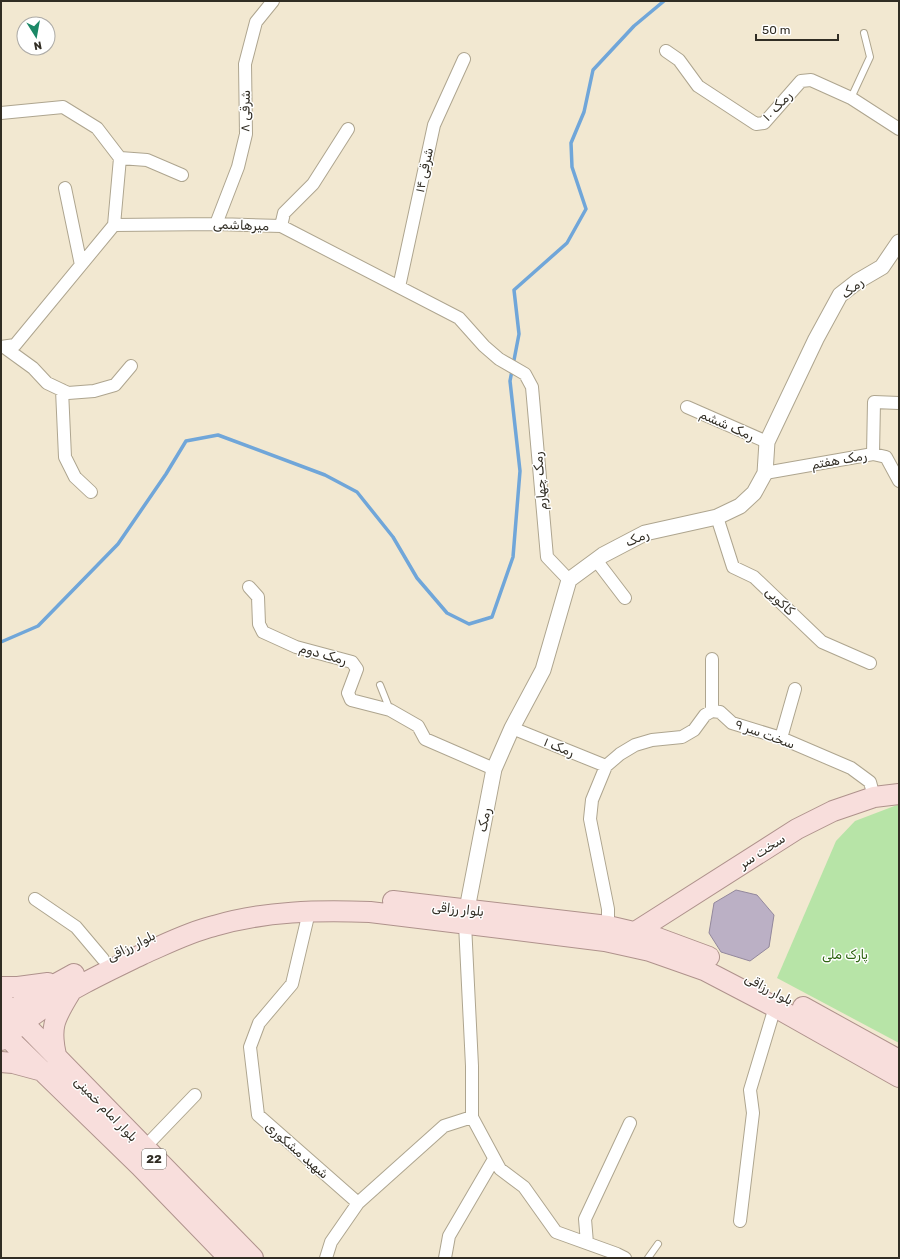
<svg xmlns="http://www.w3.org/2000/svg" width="900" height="1259" viewBox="0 0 900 1259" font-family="Rubik,Cairo,sans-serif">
  <rect width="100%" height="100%" fill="#f2e8d1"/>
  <path fill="#b7e4a7" d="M897,805H899V1043L777,978L836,841L855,821Z"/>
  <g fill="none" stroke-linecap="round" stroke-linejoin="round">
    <path stroke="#70a6d9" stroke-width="3.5" d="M1,642L38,626L118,544L166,474L186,441L218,435L325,475L357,492L393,537L417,578L447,613L469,624L492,617L513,557L520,471L510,381L519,334L514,290L567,243L586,209L572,167L571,143L584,112L593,70L634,26L664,1"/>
  </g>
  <path fill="#bbb0c5" stroke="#93889c" d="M736,890L757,895L774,915L769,947L750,961L721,952L709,933L714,903Z"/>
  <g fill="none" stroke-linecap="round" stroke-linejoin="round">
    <g stroke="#aea58f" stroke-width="8">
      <path id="service" d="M851,98L870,57L864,33
        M380,685L390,710
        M648,1258L658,1244"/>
    </g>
    <g stroke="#aea58f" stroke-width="14">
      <path id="minor" d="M666,51L679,60L698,86L756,124L764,123L801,81L811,80L851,98L899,129
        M1,113L63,107L97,128L120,158L114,225
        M120,158L147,160L182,175
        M65,188L81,265
        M216,224L238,167L246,134L245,64L256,22L273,1
        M281,226L284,213L313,184L348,129
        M399,287L434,125L464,59
        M1,347L15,345L114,225L216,224L281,226L459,318L484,346L499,359L525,374L532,387L547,557L569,580
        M4,347L33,368L47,383L68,393L94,391L115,385L131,366
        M62,390L65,457L75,477L91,492
        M687,407L767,442
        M873,454L874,402L899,403
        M765,473L873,454L886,457L899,481
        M717,517L733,567L754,577L822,642L870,663
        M596,560L625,598
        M249,587L258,597L259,624L263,632L296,647L352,662L357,669L348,693L351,700L390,710L418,726L425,739L494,769
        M712,711V659
        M512,728L606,766
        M781,738L795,689
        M35,899L76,927L103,959
        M309,912L292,984L259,1023L250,1047L258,1115L358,1203
        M465,924L472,1066V1117L500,1169L524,1187L556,1232L617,1254L625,1258
        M608,926V909L590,819L592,800L606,766L620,754L635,745L652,740L682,737L694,730L705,715L712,711L720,712L732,723L781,738L851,768L870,782L874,797
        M144,1148L195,1095
        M740,1221L753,1113L750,1090L775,1007
        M587,1243L585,1219L630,1123
        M326,1258L331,1242L358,1203L444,1126L472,1117
        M445,1258L449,1236L494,1159"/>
    </g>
    <g stroke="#aea58f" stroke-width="17">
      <path id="tertiary" d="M467,909L494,769L512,728L543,670L569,580L603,555L645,533L717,517L740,506L754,493L765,473L767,442L816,339L840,295L858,281L882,267L899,242"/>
    </g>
    <g stroke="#af928c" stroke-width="22">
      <path id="primary" d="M393,901L608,926L655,937L709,957
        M629,936L797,829L833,811L874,797L899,794
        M1,987H18L48,983
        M1,1000L253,1258
        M803,1007L899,1060
        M1,1020L25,1001L74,974
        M1,1031L140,1166L229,1258
        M1,1040C14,1030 26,1020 39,1011C71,988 108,971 143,954C166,944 189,932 214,926C265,911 318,910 370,912L605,941L650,951L704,970L775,1007L899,1077
        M57,1059C49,1028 54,1019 70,993
        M1,1062L13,1063L39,1070"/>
    </g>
    <use href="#service" stroke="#fff" stroke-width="6"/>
    <use href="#minor" stroke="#fff" stroke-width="12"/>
    <use href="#tertiary" stroke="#fff" stroke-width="15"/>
    <use href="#primary" stroke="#f8dedc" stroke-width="20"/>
  </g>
  <g text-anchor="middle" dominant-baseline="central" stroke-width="3" stroke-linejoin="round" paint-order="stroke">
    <rect fill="#fff" stroke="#6f6c66" stroke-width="1" x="142" y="1149" width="24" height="20" rx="3"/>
    <g font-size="12" font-weight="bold" fill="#312d24">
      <text x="154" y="1159">22</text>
    </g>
    <g font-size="13" fill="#312d24" stroke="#fff">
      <text transform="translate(777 106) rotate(-46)">رمک ۱۰</text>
      <text transform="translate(245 111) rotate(-89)">شرقی ۸</text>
      <text transform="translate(424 170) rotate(-78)">شرقی ۱۴</text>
      <text transform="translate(241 225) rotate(2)">میرهاشمی</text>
      <text transform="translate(852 288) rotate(-40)">رمک</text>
      <text transform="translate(727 425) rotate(24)">رمک ششم</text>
      <text transform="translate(839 460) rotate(-10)">رمک هفتم</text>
      <text transform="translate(540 481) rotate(-95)">رمک چهارم</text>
      <text transform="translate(637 538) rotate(-24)">رمک</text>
      <text transform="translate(780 601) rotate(44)">کاکویی</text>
      <text transform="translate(323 654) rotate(16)">رمک دوم</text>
      <text transform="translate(765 734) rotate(20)">سخت سر ۹</text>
      <text transform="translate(559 747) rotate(22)">رمک ۱</text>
      <text transform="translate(484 820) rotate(-79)">رمک</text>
      <text transform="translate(762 851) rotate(-33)">سخت سر</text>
      <text transform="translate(458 909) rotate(6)">بلوار رزاقی</text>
      <text transform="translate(131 946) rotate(-26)">بلوار رزاقی</text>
      <text transform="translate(769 989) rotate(28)">بلوار رزاقی</text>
      <text transform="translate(106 1109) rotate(46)">بلوار امام خمینی</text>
      <text transform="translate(297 1150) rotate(41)">شهید مشکوری</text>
    </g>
    <g font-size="13" fill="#2e6311" stroke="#fff">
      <text x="845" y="954">پارک ملی</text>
    </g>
  </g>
  <rect width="900" height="1259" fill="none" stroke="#312d24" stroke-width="4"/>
  <g transform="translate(36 36) rotate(169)"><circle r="19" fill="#ffffff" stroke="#adaba7"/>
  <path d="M0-3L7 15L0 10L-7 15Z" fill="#1b8866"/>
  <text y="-6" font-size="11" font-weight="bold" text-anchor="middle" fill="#312d24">N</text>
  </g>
  <path d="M756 34v6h82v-6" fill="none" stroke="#312d24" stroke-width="2"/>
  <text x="762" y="34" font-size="12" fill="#312d24" stroke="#ffffff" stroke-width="3" paint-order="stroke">50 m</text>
</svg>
